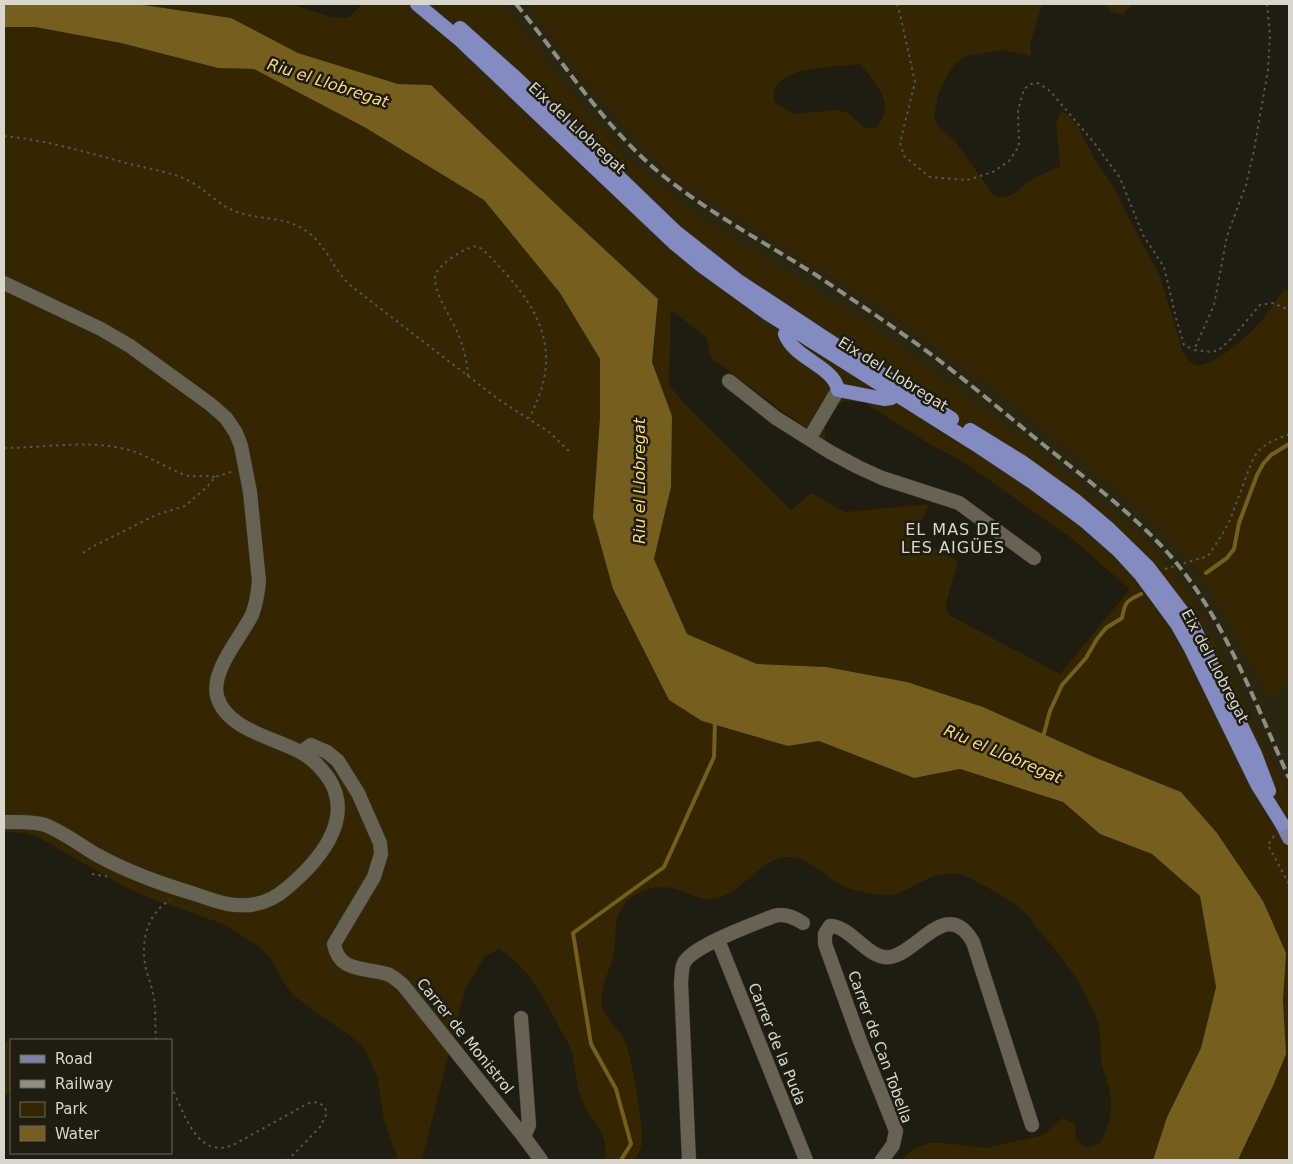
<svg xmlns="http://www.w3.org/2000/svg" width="1293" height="1164" viewBox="0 0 1293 1164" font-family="'DejaVu Sans',sans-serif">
  <rect width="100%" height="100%" fill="#201c10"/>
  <path fill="#2c2512" d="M503,4H526L576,70L631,135L736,218L891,315L988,385L1120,493L1173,541L1201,575L1270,700L1289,681V795L1198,606L1154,547L709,222L625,157L573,94Z"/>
  <path fill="#332600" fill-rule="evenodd" d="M137,4H291L331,17L345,18L351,16L361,4H503L573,94L625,157L709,222L870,324L1031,446L1154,547L1198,606L1289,795V1160H1238L1249,1139L1283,1001L1286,953L1263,901L1217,833L1181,792L1094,757L983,707L907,682L826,667L757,664L687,634L654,559L671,487L672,416L652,362L658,299L561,209L431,85L398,84L298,53L231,18ZM671,310L706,337L711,358L826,443C822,422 828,415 843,401L863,402L933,446L951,455L972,468L1071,538L1130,589L1060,674L949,615L945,607L958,561L912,538L930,504L845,512L811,493L791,510L682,401L669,385Z
    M526,4H1042L1030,45L1031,56L1004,50L966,56L956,63L949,72L938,94L934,117L938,127L955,141L994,196C1013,200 1017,190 1031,180C1040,174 1051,171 1060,167L1056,121L1062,111L1071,118L1078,127L1094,158L1113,186L1127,215L1160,276L1183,352C1186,357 1189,363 1196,365C1212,369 1250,334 1261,321C1269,312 1276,300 1284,290L1289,291V681L1270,700L1201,575L1173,541L1120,493L988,385L891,315L676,180L631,135L576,70ZM860,64C877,85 897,104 876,128H865L848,113L837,110L793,114L775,103C774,100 773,94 774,91C783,65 838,67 860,64Z
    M1103,4H1132L1123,15L1112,12Z
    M4,27H35L121,43L218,68L254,69L366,128L484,200L560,293L600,359V418L702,721L788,746L819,741L914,778L960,769L1063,802L1100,834L1152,854L1200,896L1216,987L1201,1048L1167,1117L1153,1160H903L906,1155L917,1147L930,1143H944L986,1148L1043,1135L1063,1118L1075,1124L1076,1139L1086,1148L1099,1144C1109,1127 1114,1109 1109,1089C1107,1081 1104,1073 1102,1065C1100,1051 1102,1035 1097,1021C1086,987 1063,958 1040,932C1033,924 1029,915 1021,909C1010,900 975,879 962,875C933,868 917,888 893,895C884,897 864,892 854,890C831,885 815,859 790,857C758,856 742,899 709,899C696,899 685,891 672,888C654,885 631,892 621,909C614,922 616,938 614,952C611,971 597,989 603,1009C608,1021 619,1029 625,1041C631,1055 644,1128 642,1142C641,1148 638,1155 635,1160H605C610,1129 588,1122 580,1095C575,1081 576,1065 571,1050C567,1040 561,1032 557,1023C542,995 527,966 499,949L485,956L466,988L462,1002L422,1160H398L384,1120L377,1076L364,1048L353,1038L317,1013L293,995L284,983L271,959L261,948L223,924L150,898L125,887L38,837L24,833L4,832Z
    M11,1040V1092L4,1096V1043Z"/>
  <path fill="#745f1e" d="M4,4H137L231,18L298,53L398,84L431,85L561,209L658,299L652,362L672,416L671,487L654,559L687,634L757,664L826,667L907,682L983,707L1094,757L1181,792L1217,833L1263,901L1286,953L1283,1001L1286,1054L1273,1086L1238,1160H1153L1167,1117L1201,1048L1216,987L1200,896L1152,854L1100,834L1063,802L960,769L914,778L819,741L788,746L702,721L669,700L613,589L593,517L600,418V359L560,293L484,200L366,128L254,69L218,68L121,43L35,27H4Z"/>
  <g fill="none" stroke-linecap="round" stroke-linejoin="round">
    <path stroke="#745f1e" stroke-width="4" d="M1206,573L1227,558L1234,549L1239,523L1257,475L1263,464L1271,455L1289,444
      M1043,737L1050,711L1062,685L1086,658L1097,639L1106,628L1122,618C1125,602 1126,601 1141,594
      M621,1160L631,1144L616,1089L591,1044L573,933L664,867L714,757L715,720"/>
    <g stroke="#38342e" stroke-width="15">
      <path id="minor" d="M729,381L776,418L830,452L858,467L882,478L959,503L1034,558
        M809,439L838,390
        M301,752L311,745L327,752L338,761L358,793L380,843L381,854L374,877L334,944C339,973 365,967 387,974C393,976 398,981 403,985L524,1137L541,1160
        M718,940L806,1160
        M521,1018L529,1125L524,1137
        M689,1160L681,983C682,976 681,969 684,963C692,946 754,924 774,916C784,913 794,917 803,923
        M882,1160L893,1145L896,1131L860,1041L825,944V934L830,926C850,925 869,961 890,957C918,953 947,896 973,942L1032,1125"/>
    </g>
    <g stroke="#38342e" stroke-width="15">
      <path id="tertiary" d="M4,283L101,329L130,346L210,404L226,418L236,433L241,446L250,492L259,581C258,593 256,604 252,615C241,637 211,670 217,696C226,730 276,738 302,753C313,759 322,769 329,779C355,820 318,862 287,888C270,903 250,908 228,904C217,902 206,898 195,894C161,884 128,872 97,855C80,845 63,832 45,825C35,821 15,822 4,822"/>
    </g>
    <g stroke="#38342e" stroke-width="15">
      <path id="primary" d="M1282,824L1289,838"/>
    </g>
    <g stroke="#38342e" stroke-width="15">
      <path id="trunk" d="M417,4L459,39L674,243L702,266L767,313L975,444L1035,484L1085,521L1119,551L1141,575L1177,624L1190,647L1257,784L1282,824
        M460,28L515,77L676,232L737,280L828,340L952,419
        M789,327L785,334C794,359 834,366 838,390L884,399L891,398L896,395
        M970,430L1022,462L1076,501L1108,528L1148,567L1193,626L1255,754L1269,791"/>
    </g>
    <path stroke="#59564b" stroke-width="2" stroke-dasharray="2.5 4" stroke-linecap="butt" d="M897,4L900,14L915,82L900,143L904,156L930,177L967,180L993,172L1009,161L1019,146L1018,110L1024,89L1031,84L1038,83L1050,91L1061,104L1096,145L1120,178L1143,235L1164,267L1176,318L1184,345L1194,350
      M1267,4L1270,35L1268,70L1254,150L1246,185L1227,236L1214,305L1194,350L1211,352L1219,350L1232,338L1260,305L1273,303L1289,310
      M4,136C47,140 89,153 130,164C149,169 167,171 185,179C204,187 217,205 237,212C259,220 286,216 306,231C327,245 333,270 351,286L498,399L549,432L569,451
      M468,376C467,361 464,348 458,334C451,316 434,295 435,275C441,263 463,248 477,246C489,253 497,265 507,275C548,321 559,362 529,418
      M4,448C45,448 88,439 129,450C149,456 166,468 185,475C195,478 204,474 215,477
      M83,553L92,547L156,515L185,506L207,487L215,477L234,471
      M1165,569L1208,556L1222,535L1230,520L1252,461L1258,451L1268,443L1289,434
      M1274,836L1268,845L1289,884
      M92,874L111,877
      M156,1040C155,1026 156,1012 154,998C152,986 147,975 145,964C141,939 148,913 170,900
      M171,1086C184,1112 197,1162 235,1144L307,1104C316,1100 324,1103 327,1113L320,1127L288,1160"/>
    <use href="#minor" stroke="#676253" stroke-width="14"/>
    <use href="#tertiary" stroke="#676253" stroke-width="14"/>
    <use href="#primary" stroke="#7c81a5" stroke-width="14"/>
    <use href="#trunk" stroke="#838bc0" stroke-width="14"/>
    <path stroke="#908d83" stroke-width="4" stroke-dasharray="10 5" stroke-linecap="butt" d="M516,4C563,61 603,126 661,174C709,213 764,242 816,275C856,302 897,329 936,358C973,386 1008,416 1045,446C1086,479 1131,512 1167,552C1223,614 1255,703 1289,778"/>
  </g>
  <g text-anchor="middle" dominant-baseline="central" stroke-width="5" stroke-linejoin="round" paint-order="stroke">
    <g font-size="15" fill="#d9d6ce" stroke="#201c10">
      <text transform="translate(577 128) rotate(43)">Eix del Llobregat</text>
      <text transform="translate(893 374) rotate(32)">Eix del Llobregat</text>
      <text transform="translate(1215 666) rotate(62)">Eix del Llobregat</text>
      <text transform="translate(465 1036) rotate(51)">Carrer de Monistrol</text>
      <text transform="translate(777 1044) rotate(68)">Carrer de la Puda</text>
      <text transform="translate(880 1047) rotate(70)">Carrer de Can Tobella</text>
    </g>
    <g font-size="16" font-style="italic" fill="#f9d97e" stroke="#201c10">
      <text transform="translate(328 83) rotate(18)">Riu el Llobregat</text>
      <text transform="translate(639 481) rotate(-90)">Riu el Llobregat</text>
      <text transform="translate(1003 754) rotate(23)">Riu el Llobregat</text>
    </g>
    <g font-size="16" letter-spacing="1" fill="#d9d6ce" stroke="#201c10">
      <text x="953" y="529">EL MAS DE<tspan x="953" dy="18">LES AIGÜES</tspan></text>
    </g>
  </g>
  <rect width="1293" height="1164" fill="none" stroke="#d9d6ce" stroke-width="10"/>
  <rect x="10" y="1039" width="162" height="115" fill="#201c10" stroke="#6a665c"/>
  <rect x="20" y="1055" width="25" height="8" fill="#7c81a5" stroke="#6a665c"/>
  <text x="55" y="1064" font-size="15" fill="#d9d6ce">Road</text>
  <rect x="20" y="1080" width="25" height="8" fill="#908d83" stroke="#6a665c"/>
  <text x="55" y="1089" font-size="15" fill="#d9d6ce">Railway</text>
  <rect x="20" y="1102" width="25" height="15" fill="#332600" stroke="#6a665c"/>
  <text x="55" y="1114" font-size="15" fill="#d9d6ce">Park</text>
  <rect x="20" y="1126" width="25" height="15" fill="#745f1e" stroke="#6a665c"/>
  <text x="55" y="1139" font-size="15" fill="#d9d6ce">Water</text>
</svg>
